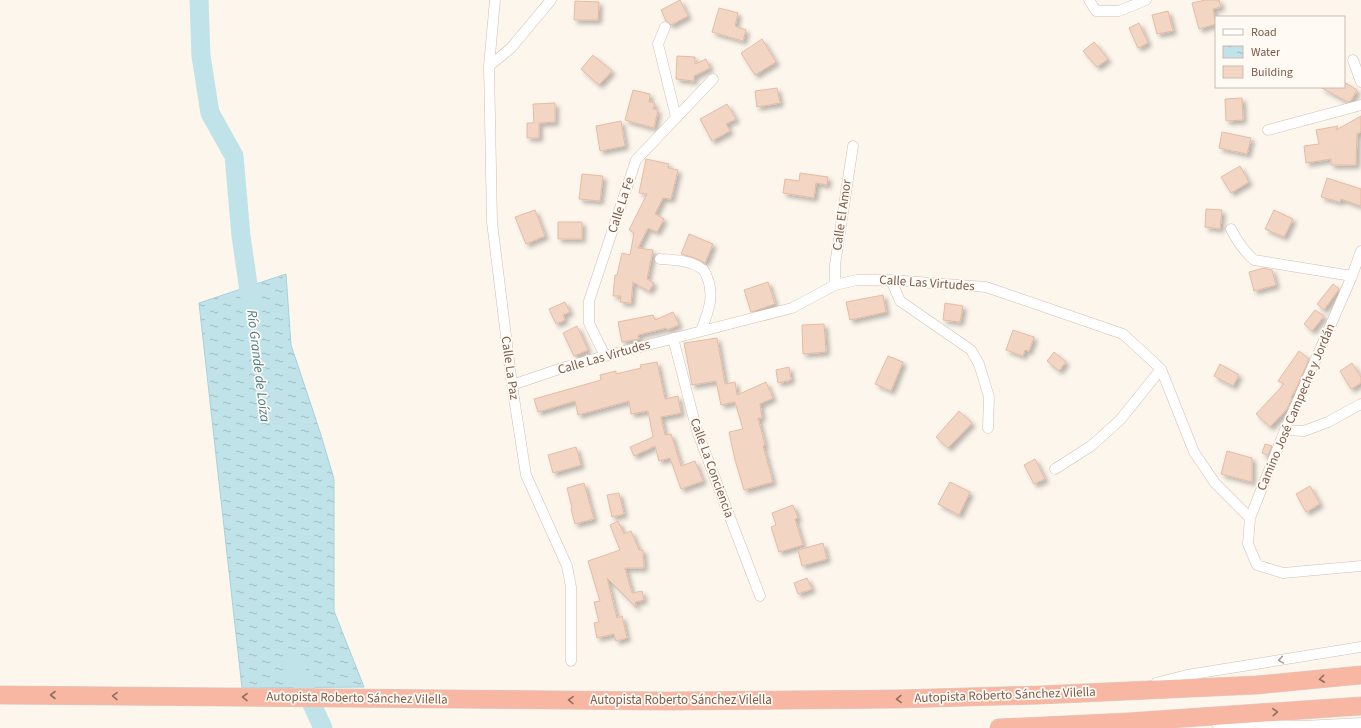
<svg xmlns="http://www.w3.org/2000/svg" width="1361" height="728" viewBox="0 0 1361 728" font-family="'Source Sans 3',sans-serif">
  <defs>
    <pattern id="water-ripples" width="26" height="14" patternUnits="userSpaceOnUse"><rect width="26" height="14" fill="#bfe3e8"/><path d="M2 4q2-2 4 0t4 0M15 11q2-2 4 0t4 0" fill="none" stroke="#a0bbbe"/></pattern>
    <filter id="shadow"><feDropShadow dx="3.5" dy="3.5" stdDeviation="2" flood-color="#0004"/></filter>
  </defs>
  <rect width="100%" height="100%" fill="#fdf6ec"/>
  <path fill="url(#water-ripples)" stroke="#a5d3da" d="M286,274L291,345L320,432L334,479V611L364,687L242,688L199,303Z"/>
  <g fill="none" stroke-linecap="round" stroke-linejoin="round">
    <path stroke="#bfe3e8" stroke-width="19" d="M199,0L201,56L210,113L234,156L241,236L252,312
      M293,664L323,728"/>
  </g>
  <path fill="#f3d5c3" stroke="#e6bba3" filter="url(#shadow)" d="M680,0L688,16L671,25L666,21L661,10Z
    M1205,0H1219L1221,7L1213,9L1216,24L1199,29L1192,3Z
    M575,1L599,2L598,20H574Z
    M719,8L738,13L735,26L746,30L743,41L712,32Z
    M1168,11L1173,31L1157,34L1152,15Z
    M1139,23L1148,43L1138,48L1129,28Z
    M762,39L776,62L755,75L741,53Z
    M1094,42L1108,59L1097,67L1083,51Z
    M593,55L612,71L599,85L581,69Z
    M677,56L695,57V64L706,59L710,68L694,76V81L676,79Z
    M1344,82L1357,90L1351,101L1348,102L1320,87H1344Z
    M777,88L780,103L757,107L755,91Z
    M633,90L650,94L649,102L655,103L653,109L658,110L654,128L625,120Z
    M1242,98L1243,120L1226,121L1225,99Z
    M555,103V122L539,123V138H527V123H534L533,104Z
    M727,104L736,119L726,124L730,131L712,141L700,119Z
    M1361,116V132L1357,134L1356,165H1331V159L1306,163L1304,146L1319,144L1316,130L1338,126L1336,130Z
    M621,121L625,146L600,151L596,126Z
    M1222,132L1251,138L1247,154L1219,148Z
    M646,159L669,164L668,168L678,170L671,199L663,198L655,214L664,219L657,232L648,228L638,248L653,250L647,279L654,283L649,291L633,282L631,303L620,302L621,296H613L615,275H617L622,253L630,255L634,233L629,230L647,194L639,193Z
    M1240,166L1249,182L1231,193L1221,177Z
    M800,173L828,177L827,185L816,183L814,198L783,193L785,179L799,181Z
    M582,174L603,176L600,201L579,199Z
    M1327,178L1361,189V206L1341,199L1340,202L1321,197Z
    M1206,209L1222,210L1220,229L1205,227Z
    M535,210L545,236L526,244L515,217Z
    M1274,210L1293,219L1284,237L1265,229Z
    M558,222H582V239H558Z
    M689,234L713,244L705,263L695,258L681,254Z
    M1264,268L1272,270L1276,285L1254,291L1249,272Z
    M768,282L775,304L751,312L744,290Z
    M1333,284L1339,289L1324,310L1317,304Z
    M883,295L886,312L850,320L846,302Z
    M565,302L570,312L563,315L565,320L556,324L549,309Z
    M945,303L963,306L960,322L943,320Z
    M1315,310L1324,316L1312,331L1304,324Z
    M673,312L679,325L667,330L666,328L638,335L639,339L622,342L618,322L653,315L655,320Z
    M824,324L826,352L803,354L802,325Z
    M577,326L588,350L574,356L563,333Z
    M1013,330L1034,337L1029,351L1025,350L1023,356L1006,350Z
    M717,338L725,384L735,382L737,395L766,382L773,398L760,404L762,418H758L765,445L763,446L773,482L744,490L735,460L729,432L743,429L735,402L721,405L716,381L692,385L684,343Z
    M1299,351L1309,359L1296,389L1291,397L1292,398L1287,409L1270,427L1256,414L1284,384L1278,381Z
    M1054,352L1066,362L1059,371L1047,361Z
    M888,356L903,362L891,391L875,384Z
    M657,362L665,399L678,396L681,413L661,417L665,435L671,434L681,466L695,461L703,481L681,489L670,458L659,461L655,446L634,456L630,447L653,437L648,411L631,414L629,401L578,415L575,401L538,412L534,399L601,380L600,375L616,371V374L641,368L640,365Z
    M1352,363L1361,377V383L1351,389L1340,371Z
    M1220,364L1239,375L1233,386L1214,376Z
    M789,367L791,380L778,383L776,370Z
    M959,411L972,423L948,448L936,437Z
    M1265,444L1272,446L1268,455L1262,453Z
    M576,447L581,465L553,473L548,455Z
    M1227,451L1252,458V482L1221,474Z
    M1035,459L1045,479L1034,484L1024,465Z
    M950,482L970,492L959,515L938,504Z
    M584,483L594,519L575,524L571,509L572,508L567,488Z
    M1310,486L1320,504L1306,512L1296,494Z
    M619,493L624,514L612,517L607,495Z
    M793,505L798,518L795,519L803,545L779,552L771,527L776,525L772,513Z
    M618,521L624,534L631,531L639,550H643L644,568H625L632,593L642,591L644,600L635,602L637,608L607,578L617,618L622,616L627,638L616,641L614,634L597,638L594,623L599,622L594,602L600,601L588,561L620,550L610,525Z
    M823,543L827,559L802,566L798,550Z
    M807,578L812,589L798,594L794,583Z"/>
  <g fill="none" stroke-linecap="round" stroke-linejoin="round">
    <g stroke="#d1beb0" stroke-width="11">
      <path id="street" d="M495,0L489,66L492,222L512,385L526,475L567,566L571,587V661
        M1089,0L1096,11H1119L1146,0
        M665,27L658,44L676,117
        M1353,60L1361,82
        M489,66L511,48L551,0
        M1268,130L1361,105
        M1231,229C1237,241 1244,251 1254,260L1352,276
        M1361,251L1352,276L1285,430L1250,518L1248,544L1257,565L1283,573L1361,566
        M660,259C673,260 691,260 702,269C705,271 706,274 707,277C715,295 708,313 701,331
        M891,280L900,301L971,350L979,364L989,397L988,428
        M835,285V265L853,146
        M673,338L697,431L760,596
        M605,356L589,323V301L636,160L713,79
        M512,385L562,368L605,356L792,308L835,285L857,280H891L986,287L1123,334L1161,369L1194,452L1215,483L1250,518
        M1285,430L1304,431L1328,422L1361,404
        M1055,469L1091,446L1120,420L1161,369
        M1156,683L1187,675L1361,647
        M1217,724L1303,726L1361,723"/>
    </g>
    <g stroke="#dad1cd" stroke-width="19">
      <path id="highway" d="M0,695L666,701L898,699L1040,695L1257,685L1361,675
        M999,728L1127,722L1361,706"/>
    </g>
    <use href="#street" stroke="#fff" stroke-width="10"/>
    <use href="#highway" stroke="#f7b7a3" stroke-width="18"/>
  </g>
  <defs><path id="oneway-chevron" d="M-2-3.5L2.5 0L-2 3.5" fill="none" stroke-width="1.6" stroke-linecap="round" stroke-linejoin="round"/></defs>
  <use stroke="#af9d94" href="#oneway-chevron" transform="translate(1281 660) rotate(171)"/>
  <g stroke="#936e5e">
    <use href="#oneway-chevron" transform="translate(1322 679) rotate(174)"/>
    <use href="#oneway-chevron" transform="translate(53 695) rotate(-180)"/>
    <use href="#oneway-chevron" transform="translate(115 696) rotate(-179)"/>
    <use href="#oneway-chevron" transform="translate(245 697) rotate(-179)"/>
    <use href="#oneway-chevron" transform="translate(899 699) rotate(179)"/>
    <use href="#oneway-chevron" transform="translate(571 700) rotate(-179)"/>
    <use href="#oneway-chevron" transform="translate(1275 712) rotate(-4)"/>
  </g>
  <g text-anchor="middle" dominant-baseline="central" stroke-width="3.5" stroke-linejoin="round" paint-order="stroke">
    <g font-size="13" fill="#7a5c4d" stroke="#fffaf3">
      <text transform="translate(621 205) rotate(-72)">Calle La Fe</text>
      <text transform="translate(842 215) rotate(-82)">Calle El Amor</text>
      <text transform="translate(927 283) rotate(4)">Calle Las Virtudes</text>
      <text transform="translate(604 357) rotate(-16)">Calle Las Virtudes</text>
      <text transform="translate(510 368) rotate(82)">Calle La Paz</text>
      <text transform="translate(1296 407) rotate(-67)">Camino José Campeche y Jordán</text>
      <text transform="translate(712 468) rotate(70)">Calle La Conciencia</text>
      <text transform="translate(1005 695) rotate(-2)">Autopista Roberto Sánchez Vilella</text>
      <text transform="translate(357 698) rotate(1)">Autopista Roberto Sánchez Vilella</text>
      <text x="681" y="700">Autopista Roberto Sánchez Vilella</text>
    </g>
    <g font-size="14" font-style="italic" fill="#437c86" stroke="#fffaf3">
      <text transform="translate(258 366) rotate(83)">Río Grande de Loíza</text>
    </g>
  </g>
  <rect x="1215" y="16" width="130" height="72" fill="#fffaf3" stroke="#cabbb1"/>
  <rect x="1223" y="29" width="20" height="6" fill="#ffffff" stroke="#cabbb1"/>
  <text x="1251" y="36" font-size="12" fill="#7a5c4d">Road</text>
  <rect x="1223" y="46" width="20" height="12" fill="url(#water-ripples)" stroke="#cabbb1"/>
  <text x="1251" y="56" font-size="12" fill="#7a5c4d">Water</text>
  <rect x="1223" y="66" width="20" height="12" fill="#f3d5c3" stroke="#cabbb1"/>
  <text x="1251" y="76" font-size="12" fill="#7a5c4d">Building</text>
</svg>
